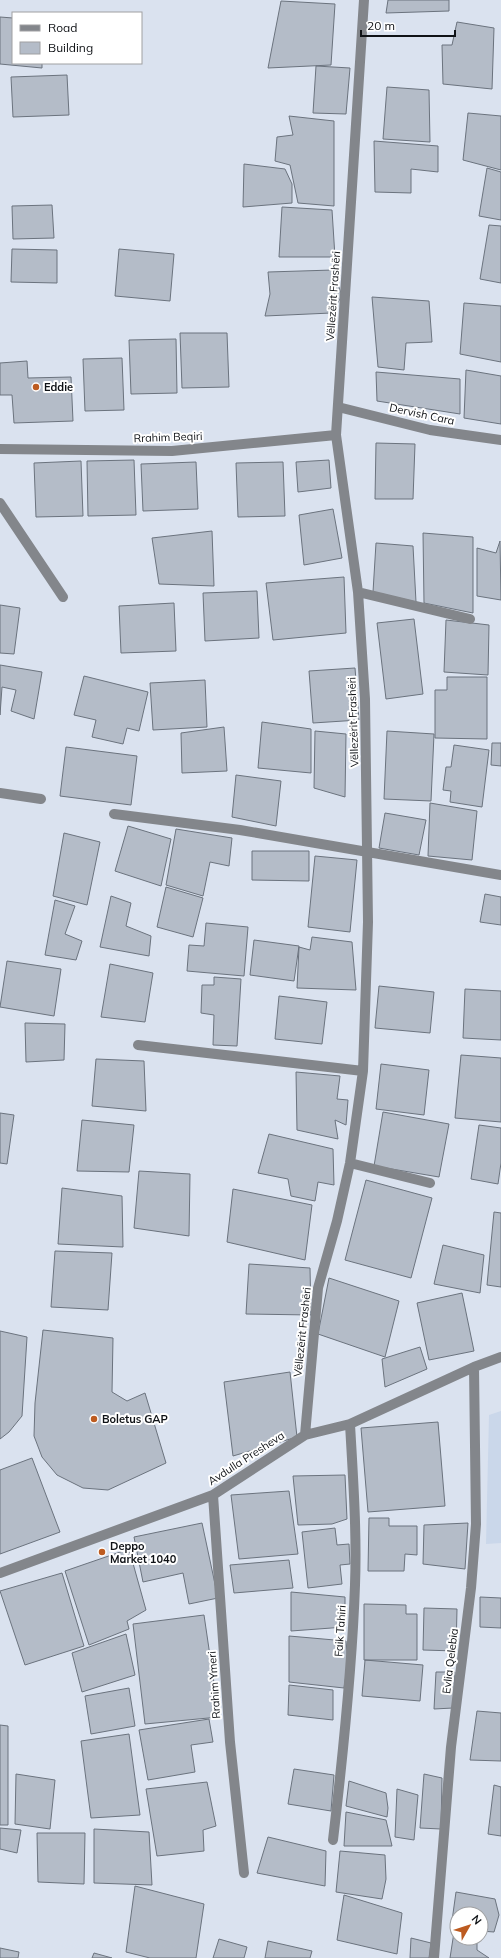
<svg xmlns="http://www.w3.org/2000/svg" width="501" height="1958" viewBox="0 0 501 1958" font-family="Mulish,sans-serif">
  <rect width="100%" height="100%" fill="#dae2ef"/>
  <path fill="#cad7ea" d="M501,1411V1543L486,1544L489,1415Z"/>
  <path fill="#b4bcc8" stroke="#6b737e" d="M388,0H449V11L386,13Z
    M281,1L335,4L331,65L268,68Z
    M0,17L13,18V63H42V68L0,64Z
    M457,22L494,28L492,89L443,84L442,45H452Z
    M316,66L350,68L346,114L313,113Z
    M67,75L69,115L13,117L11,77Z
    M387,87L429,90L430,142L383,139Z
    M468,113L501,116V170L463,160Z
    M289,116L334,121V206L298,203L290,165L275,161L277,137L293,135Z
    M374,141L438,146V172L411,169V193L375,192Z
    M244,164L285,169L292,184V203L243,207Z
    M487,168L501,172V220L479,216Z
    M52,205L54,238L13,239L12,206Z
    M282,207L332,210L335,257H279Z
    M489,225L501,226V283L480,279Z
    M12,249L57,250V283L11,282Z
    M119,249L174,254L170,301L115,296Z
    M333,270L342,296L331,313L265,316L270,294L268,272Z
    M372,297L429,301L432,342L406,343L404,370L378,367Z
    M464,303L501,306V362L460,354Z
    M180,333H227L229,387L182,388Z
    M176,339L177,393L131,394L129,340Z
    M122,358L124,410L85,411L83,359Z
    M27,361L28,378L71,377L73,421L14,423L12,395H0V363Z
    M466,370L501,376V424L464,418Z
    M376,372L460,379V414L377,401Z
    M376,443L415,444L413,499H375Z
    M134,460L136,515L88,516L87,461Z
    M329,460L331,488L298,492L296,462Z
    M81,461L83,516L36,517L34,463Z
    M196,462L198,509L143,511L141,464Z
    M283,462L285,516L238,517L236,463Z
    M333,509L342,558L304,565L299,515Z
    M212,531L214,586L159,584L152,538Z
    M423,533L473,537V613L424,603Z
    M500,541L501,600L477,596V548L496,553Z
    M376,543L413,546L416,602L373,592Z
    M344,577L346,633L273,640L266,583Z
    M257,591L259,638L205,641L203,593Z
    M174,603L176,651L121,653L119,606Z
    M0,605L20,608L14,654L0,653Z
    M414,619L423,694L386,699L377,623Z
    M446,620L489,625L488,675L444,672Z
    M0,665L42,672L34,719L11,711L16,690L2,687L0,715Z
    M355,668L359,720L313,723L309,671Z
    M84,676L148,692L139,731L127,728L123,744L92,737L96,720L74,715Z
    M447,677H487V739L435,738V690H447Z
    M205,680L207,727L153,730L150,683Z
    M262,722L311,729V773L258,768Z
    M224,727L227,771L182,773L181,733Z
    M315,731L346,734L345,797L314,788Z
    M387,731L434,734L431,801L384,799Z
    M492,743H501V766L491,765Z
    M454,745L489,750L482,807L450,802L451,791L443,790L446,767H451Z
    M66,747L137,756L131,805L60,796Z
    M236,775L281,781L276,826L232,817Z
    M430,803L477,811L472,860L428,856Z
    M385,813L426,820L419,855L379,848Z
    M128,826L171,839L161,886L115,871Z
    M176,829L232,838L229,866L210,862L203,896L166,885Z
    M64,833L100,842L87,905L53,896Z
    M252,851H309V881L252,880Z
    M315,856L357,860L350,932L308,927Z
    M166,887L203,898L193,937L157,927Z
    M485,894L501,897V925L480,922Z
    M111,896L131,903L126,926L151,936L149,956L100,947Z
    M55,900L75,906L65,934L82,941L76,960L45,955Z
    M206,923L248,927L244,976L187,971L189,945L204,946Z
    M312,937L352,942L356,990L297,988L299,947L310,950Z
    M254,940L299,946L294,981L250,975Z
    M7,961L61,969L54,1016L0,1007Z
    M110,964L153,973L145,1022L101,1017Z
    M214,977L241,979L237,1046L213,1045L214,1015L201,1013L202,985H214Z
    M379,986L434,992L430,1033L375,1028Z
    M465,989L501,991V1040L463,1038Z
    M279,996L327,1002L322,1044L275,1039Z
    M25,1023L65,1024L64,1060L26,1062Z
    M461,1055L501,1058V1122L455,1118Z
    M96,1059L144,1061L146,1111L92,1106Z
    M381,1064L429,1070L424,1115L376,1109Z
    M296,1072L340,1076L337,1099L348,1100L346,1125L335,1120L338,1139L297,1130Z
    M383,1112L449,1124L439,1177L374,1166Z
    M0,1113L14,1115L7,1164L0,1163Z
    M82,1120L134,1125L129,1172L77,1171Z
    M479,1125L501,1128V1163L498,1184L471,1179Z
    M269,1134L333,1149L334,1185L318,1182L315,1201L291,1196L288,1179L258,1173Z
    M139,1171L190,1174L189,1236L134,1228Z
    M366,1180L432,1198L411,1278L345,1260Z
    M62,1188L122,1196L123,1247L58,1244Z
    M233,1189L312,1205L305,1260L227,1242Z
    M494,1212L501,1213V1287L487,1285Z
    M443,1245L484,1255L480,1293L434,1284Z
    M55,1251L112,1253L108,1310L51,1307Z
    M249,1264L310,1268L311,1315L246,1314Z
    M329,1278L399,1301L385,1357L318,1334Z
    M462,1293L474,1351L429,1360L417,1303Z
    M43,1330L113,1338L112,1392L127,1401L145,1393L166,1463L108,1490L83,1488L57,1475L42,1457L34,1436L35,1403Z
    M0,1331L27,1337L22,1416L9,1432L0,1439Z
    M420,1347L427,1369L385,1387L382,1359Z
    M290,1372L297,1437L233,1456L224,1382Z
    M438,1422L445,1506L368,1512L361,1428Z
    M32,1458L60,1532L0,1554V1470Z
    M345,1475L347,1519L332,1524L298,1525L293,1476Z
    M289,1491L298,1554L239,1559L231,1495Z
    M369,1518H389V1526H417V1555L405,1554L404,1571H368Z
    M202,1523L218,1598L189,1604L183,1573L143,1582L134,1537Z
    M468,1523L465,1569L423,1564L424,1525Z
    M335,1528L337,1545L349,1544L350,1564L340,1565L342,1584L308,1588L302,1532Z
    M129,1549L146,1610L127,1621L129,1629L89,1645L65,1571Z
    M289,1560L293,1588L234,1593L230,1565Z
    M62,1573L84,1646L25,1665L0,1591Z
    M291,1592L345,1597V1627L291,1631Z
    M480,1597L501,1598V1628L480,1627Z
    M364,1604L406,1605V1614H417V1660H364Z
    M424,1608L457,1609L456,1651L423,1650Z
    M204,1615L219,1717L145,1724L133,1624Z
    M126,1634L135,1675L82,1692L72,1653Z
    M289,1636L346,1641L348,1662L344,1688L289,1682Z
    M365,1660L423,1665L420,1701L362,1696Z
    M436,1672H455L453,1708L434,1709Z
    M289,1685L333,1690V1720L288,1715Z
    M129,1688L135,1726L91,1734L85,1696Z
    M477,1711L501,1713V1761L470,1760Z
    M209,1719L213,1742L191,1745L195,1772L148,1780L139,1730Z
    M0,1725L8,1726V1825H0Z
    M129,1734L140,1815L91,1818L81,1741Z
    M294,1769L334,1775L331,1811L288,1804Z
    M16,1774L55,1780L50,1829L15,1824Z
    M424,1774L442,1778L441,1829L420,1828Z
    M349,1781L386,1793L388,1808L387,1817L346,1806Z
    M207,1782L216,1826L203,1830L204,1851L157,1856L146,1789Z
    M494,1785L501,1787V1836L488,1834Z
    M397,1789L418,1795L414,1840L395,1837Z
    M346,1812L386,1820L392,1846H344Z
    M0,1828L21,1830L17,1853L0,1849Z
    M94,1829L149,1832L152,1885L94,1883Z
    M37,1833H85L84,1884L38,1882Z
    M268,1837L326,1851L325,1886L257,1873Z
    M340,1851L385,1855L386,1879L382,1899L336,1892Z
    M135,1886L204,1904L196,1958H150L126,1952Z
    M456,1892L495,1899L499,1915L494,1932L481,1931V1914H457V1929L451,1928Z
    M344,1895L402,1913L397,1954L337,1940Z
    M454,1932L457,1933V1938H477V1950L489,1958H450Z
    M411,1938L431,1943L429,1958H410Z
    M219,1939L247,1947L244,1958H213Z
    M268,1941L312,1951L310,1958H265Z
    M0,1948L19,1952L18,1958H0Z
    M94,1953L112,1958H92Z"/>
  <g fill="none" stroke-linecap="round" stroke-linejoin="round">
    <path stroke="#83868b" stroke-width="10" d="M338,407L430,430L501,440
      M0,449L172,451L336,435
      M0,503L63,597
      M358,592L470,619
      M0,793L41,799
      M114,814L240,830L501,875
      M138,1045L363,1071
      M350,1163L430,1183
      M305,1435L318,1288L337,1221L350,1163L363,1071L368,922L365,699L358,592L336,435L364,0
      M213,1495L230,1742L244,1873
      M0,1573L213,1495L305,1435L350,1424L474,1367L501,1357
      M333,1840C343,1755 352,1670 355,1585C357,1532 353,1478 350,1424
      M434,1958L451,1747L471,1588L476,1524L474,1367"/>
  </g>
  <g fill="#bd5b20" stroke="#fff" stroke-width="1.5">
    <circle cx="36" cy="387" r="4"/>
    <circle cx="94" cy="1419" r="4"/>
    <circle cx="102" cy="1552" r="4"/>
  </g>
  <g text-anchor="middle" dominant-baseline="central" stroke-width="4" stroke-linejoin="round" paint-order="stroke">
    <g font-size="11" fill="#0f1216" stroke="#fff">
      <text transform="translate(333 296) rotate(-86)">Vëllezërit Frashëri</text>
      <text transform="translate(422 414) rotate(12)">Dervish Cara</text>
      <text transform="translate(168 437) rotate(-2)">Rrahim Beqiri</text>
      <text transform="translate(353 722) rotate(-92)">Vëllezërit Frashëri</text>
      <text transform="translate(302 1332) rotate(-84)">Vëllezërit Frashëri</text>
      <text transform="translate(246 1458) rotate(-33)">Avdulla Presheva</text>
      <text transform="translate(340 1631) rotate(-86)">Faik Tahiri</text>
      <text transform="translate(450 1661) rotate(-83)">Evlia Qelebia</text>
      <text transform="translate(214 1685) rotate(-94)">Rrahim Ymeri</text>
    </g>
    <g font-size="11" font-weight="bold" fill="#0f1216" stroke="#fff" text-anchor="start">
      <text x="44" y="387">Eddie</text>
      <text x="102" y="1419">Boletus GAP</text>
      <text x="110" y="1546">Deppo<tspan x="110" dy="13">Market 1040</tspan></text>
    </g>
  </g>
  <rect x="12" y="12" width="130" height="52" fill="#ffffff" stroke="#9fa0a2"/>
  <rect x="20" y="25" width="20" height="6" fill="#83868b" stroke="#9fa0a2"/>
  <text x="48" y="32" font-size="12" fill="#0f1216">Road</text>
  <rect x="20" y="42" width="20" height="12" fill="#b4bcc8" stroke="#9fa0a2"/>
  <text x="48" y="52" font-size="12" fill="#0f1216">Building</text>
  <g transform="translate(469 1926) rotate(51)"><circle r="19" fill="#ffffff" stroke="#9fa0a2"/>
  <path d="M0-3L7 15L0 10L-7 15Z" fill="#bd5b20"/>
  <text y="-6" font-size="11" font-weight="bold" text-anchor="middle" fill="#0f1216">N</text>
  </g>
  <path d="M361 30v6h94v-6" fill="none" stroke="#0f1216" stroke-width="2"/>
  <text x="367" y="30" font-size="12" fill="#0f1216" stroke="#ffffff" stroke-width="3" paint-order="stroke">20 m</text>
</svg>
